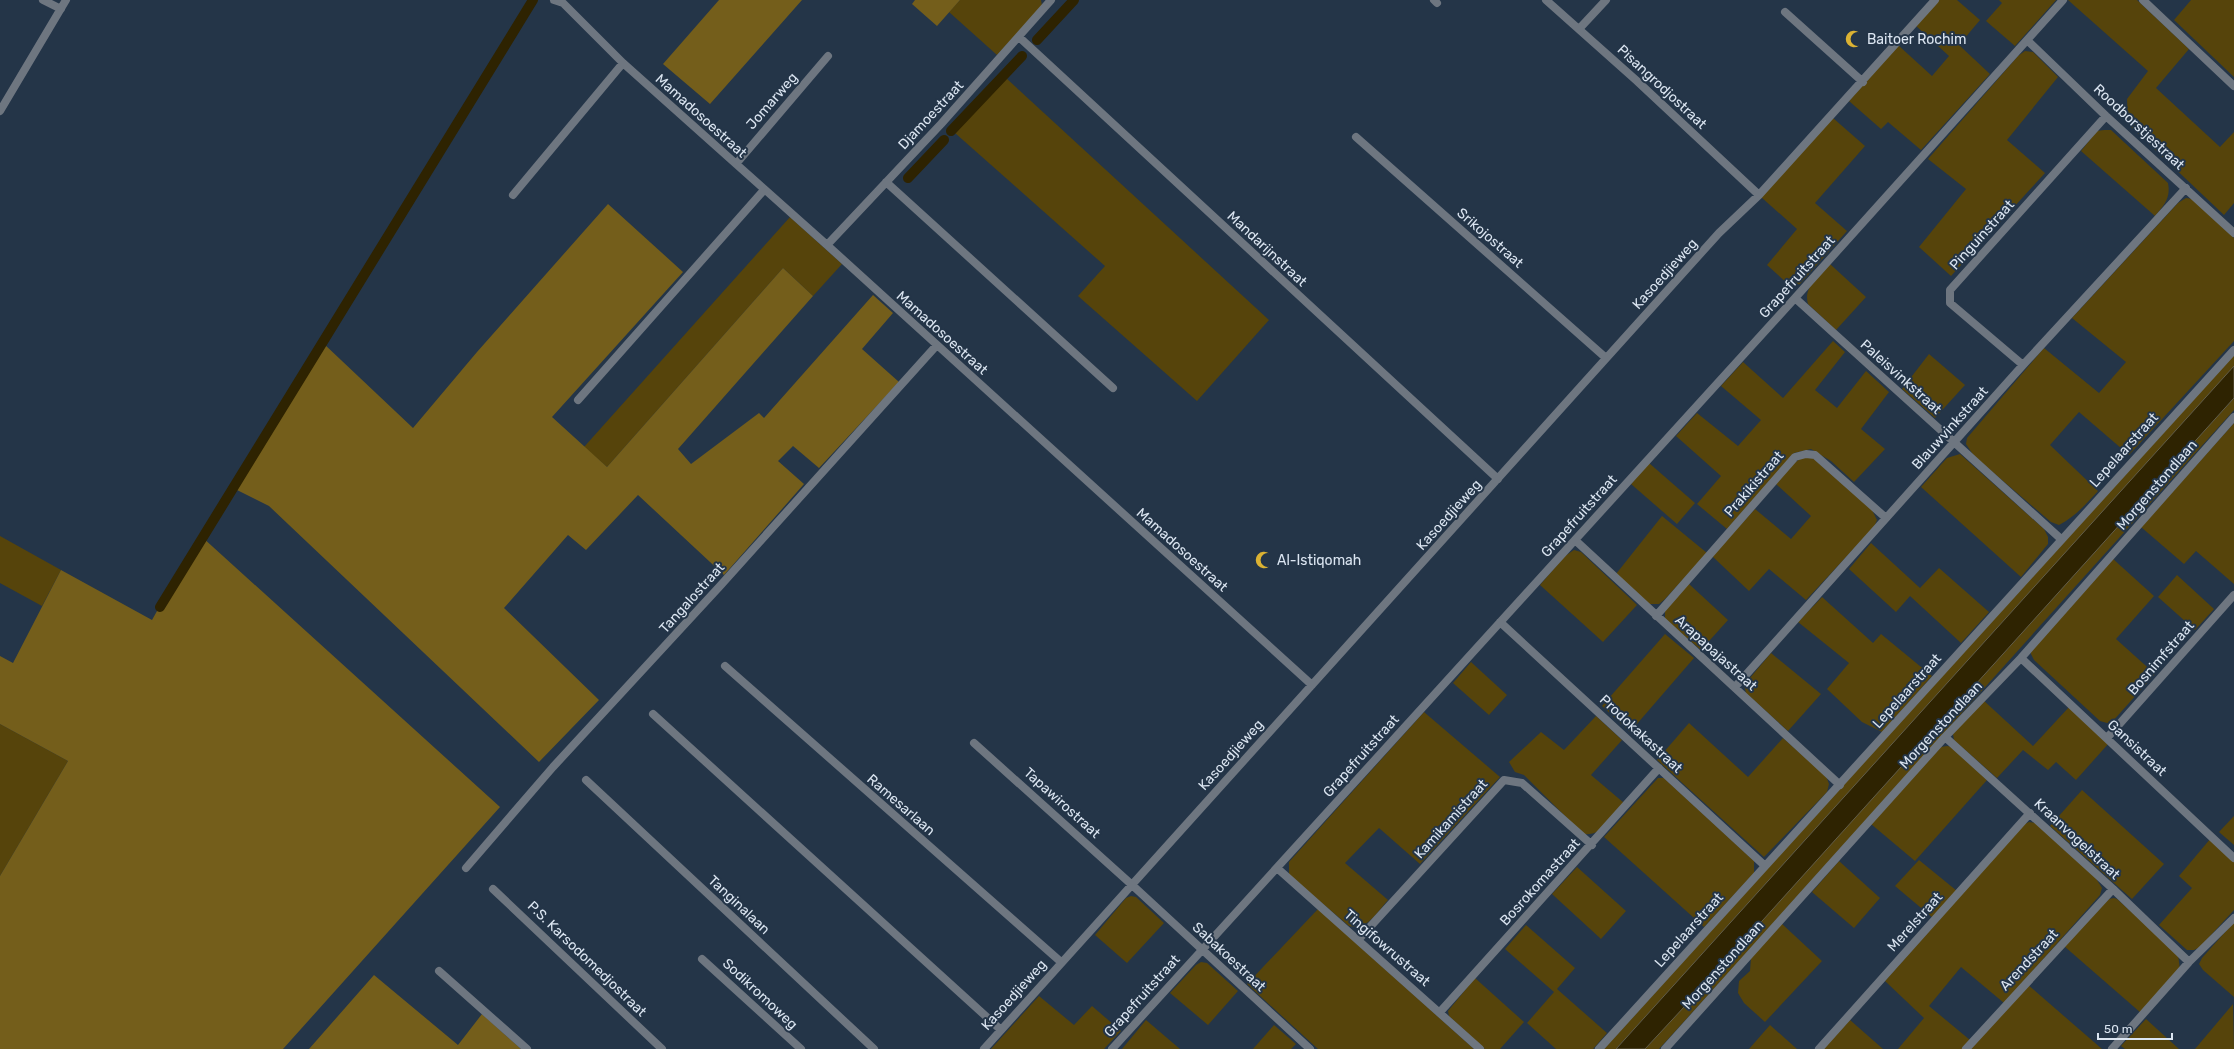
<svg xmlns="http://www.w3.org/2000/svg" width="2234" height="1049" viewBox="0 0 2234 1049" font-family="Rubik,sans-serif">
  <rect width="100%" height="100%" fill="#243548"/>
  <path fill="#56440b" d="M960,0H1041L1042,6L997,55L949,12Z
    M1936,0H1957L1980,20L1959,45L1990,74L1921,150L1888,122L1881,129L1849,101L1898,45L1932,76L1949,56L1915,25Z
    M1999,0H2056L2015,46L1986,21L2002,3Z
    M2068,0H2137L2189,49L2156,88L2220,147L2234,132V203L2224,215L2128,124L2127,99L2148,71Z
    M2191,0H2234V77L2174,20Z
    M2025,51L2033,52L2058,77L2007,140L2045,173L1951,276L1919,247L1966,189L1928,159L2018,56Z
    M1006,78L1269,320L1197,401L1078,296L1105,266L955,133Z
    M1833,118L1865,146L1815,203L1847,231L1800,284L1790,286L1767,265L1797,229L1761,197Z
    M2104,130H2111L2168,183C2171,198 2164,205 2155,216L2081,151L2097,131Z
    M2186,198L2192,199L2234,238V341L2129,455L2079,412L2050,445L2098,491C2086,504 2076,516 2059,525L2051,522L1974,456L1966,444L1967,438L2044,348L2099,393L2126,362L2072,318L2178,203Z
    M790,217L842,264L813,296L783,268L607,467L584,447Z
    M1830,264L1866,297L1836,330L1808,304C1803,287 1819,276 1830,264Z
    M1833,341L1845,352L1815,390L1837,408L1866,371L1889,392L1861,429L1885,449L1854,482L1831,461L1811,449L1794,453L1727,529L1697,504L1721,476L1676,436L1697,413L1738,446L1761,420L1721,386L1743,362L1783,398Z
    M1929,354L1965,385L1935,418L1902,389Z
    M2234,354V367L1616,1049H1604Z
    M2234,398V410L1739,961L1659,1049H1645Z
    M2234,423V584L2196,551L2184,564L2141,527Z
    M1960,454L2044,529L2048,537V544L2021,577L1921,487L1947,458Z
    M1803,457L1813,458L1872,510L1877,520L1874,527L1806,600L1769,569L1749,591L1712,556L1755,509L1791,539L1811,516L1776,484L1794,463Z
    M1649,463L1695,503L1677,524L1631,484Z
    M1662,516L1707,553L1665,599L1659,604H1649L1616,574Z
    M0,536L61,570L42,606L0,583Z
    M1871,543L1920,588L1939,568L1989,612L1961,643L1910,596L1896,612L1849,569Z
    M1574,550L1581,552L1637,605L1603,642L1540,585L1565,556Z
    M2112,558L2154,596L2116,639L2155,674L2112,722L2107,723L2100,721L2034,660L2031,654V648Z
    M2177,575L2214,609L2195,630L2158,597Z
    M1688,583L1728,620L1701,650L1665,619V611Z
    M1822,597L1873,643L1881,634L1932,676L1882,732L1862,722L1827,689L1849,663L1798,622Z
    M1665,634L1694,658L1630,732L1602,706Z
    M1771,653L1821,694L1788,731L1746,693L1744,685Z
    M1471,662L1507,695L1489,715L1453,683Z
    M1982,699L2033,746L2070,706L2109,743L2076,780L2056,762L2048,770L2023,750L1997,778L1954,740L1953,734Z
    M1424,712L1500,777L1420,864L1379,828L1345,863L1388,900C1377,912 1367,931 1349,926L1289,875V862Z
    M1596,716L1622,740L1591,775L1624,803C1613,816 1602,837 1583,834L1524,775L1515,772L1509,762L1541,732L1564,750Z
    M1689,723L1748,777L1783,738L1826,776L1829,784L1827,792L1764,857L1657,760Z
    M0,724L68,761L0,876Z
    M1947,746L1952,747L1987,780L1915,861L1871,824L1941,747Z
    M1658,778H1664L1754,861V873L1704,927L1604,837Z
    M2082,790L2164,864L2132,899L2050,826Z
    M2234,816V845L2219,832Z
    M2029,822L2037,823L2095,877L2102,888L2100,895L2004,1003L1961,967L1929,1006L1970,1040L1962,1049H1898L1924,1018L1885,981L2023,825Z
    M2211,838L2234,859V910L2200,947L2194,950H2187L2159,925L2192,888L2179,876Z
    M1919,860L1957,891L1933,918L1895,886Z
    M1839,861L1880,898L1854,928L1812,892Z
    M1577,867L1626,911L1601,939L1552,894Z
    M1131,896L1136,897L1164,923L1127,963L1095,935L1126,898Z
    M2114,898L2117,899L2178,954L2180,970L2141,1013L2064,946L2109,899Z
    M1318,909L1474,1049H1318L1247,984Z
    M2234,922V997L2203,970L2199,964L2202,958Z
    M1781,923L1822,961L1765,1022L1744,1003L1738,993L1739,981L1750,971L1751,958Z
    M1526,925L1575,968L1557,989L1607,1033L1593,1049H1556L1527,1023L1554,992L1505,949Z
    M1201,962L1207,963L1238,991L1208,1025L1170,993L1196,965Z
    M1475,978L1524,1022L1500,1049H1485L1449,1016L1448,1011Z
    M2027,984L2102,1049H1970Z
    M1039,996L1074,1025L1092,1006L1121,1031L1104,1049H991Z
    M2233,1004L2234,1049H2195Z
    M2146,1019L2179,1049H2125L2121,1046Z
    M1146,1020L1180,1049H1122Z
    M1850,1020L1883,1049H1823Z
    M1274,1025L1296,1044L1291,1049H1253Z
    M1770,1025L1797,1049H1749Z"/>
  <path fill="#745e1b" d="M719,0H802L710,104L663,64Z
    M915,0H960L937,26L912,4Z
    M608,204L683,272L552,417L607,467L783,268L813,296L678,449L691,464L759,413L764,418L873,295L893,313L862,349L899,382L819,468L793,446L778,461L804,484L724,575L638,495L586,550L568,535L504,608L599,700L539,762L269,506L233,488L323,343L413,428L477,352Z
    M202,537L500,807L283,1049H0V876L68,761L0,724V656L13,663L61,570L152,620L175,579Z
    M374,975L458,1045L482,1014L521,1049H309Z"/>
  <path fill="#2e2301" stroke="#625d49" d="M2234,366V398L1698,992L1645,1049H1616Z"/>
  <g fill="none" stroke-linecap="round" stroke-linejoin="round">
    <path stroke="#2e2301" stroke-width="10" d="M1037,40L1074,0
      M951,131L1022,56
      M908,178L944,140
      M160,607L533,0"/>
    <path stroke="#6e7680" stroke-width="8" d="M43,0L61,9
      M554,0L563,3L623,63L827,245L1312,685
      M1434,0L1437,3
      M1546,0L1637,81L1759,195
      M2143,0L2234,86
      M1785,12L1863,82
      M1579,29L1606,0
      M1019,37L1498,479
      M2027,40L2106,116L2234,233
      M0,111L66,0
      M1356,137L1606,358
      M736,164L828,56
      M886,182L1113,388
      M513,195L623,63
      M827,245L941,124L1051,0
      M1795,298L2061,539
      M2023,365L1950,303V290L2106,116
      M578,400L764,190
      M1575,540L1840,785
      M1656,616L1795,457L1806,454L1815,455L1886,518
      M1500,622L1764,865
      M2021,658L2234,858
      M725,666L1061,962
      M1735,687L2023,365L2186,188
      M653,714L1001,1030
      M1945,737L2113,889L2189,962
      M2107,738L2234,595
      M974,743L1131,884L1310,1049
      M586,780L874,1049
      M466,868L553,767L720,586L936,346
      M1277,868L1480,1049
      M493,889L662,1049
      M1358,940L1504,780L1522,783L1592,845
      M702,959L801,1049
      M439,971L527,1049
      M1440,1012L1659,768
      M984,1049L1719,233L1759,195L1935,0
      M1112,1049L1795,298L2063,0
      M1599,1049L2234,350
      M1665,1049L1945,737L2021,658L2234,417
      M1819,1049L2030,813
      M1966,1049L2113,889
      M2112,1049L2189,962L2234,918"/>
  </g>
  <defs>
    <g id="mosque-bare" transform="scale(1.38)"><path d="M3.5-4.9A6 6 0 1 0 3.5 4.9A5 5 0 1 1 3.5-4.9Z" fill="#dbb233" stroke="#243548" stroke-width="2.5" paint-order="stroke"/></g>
  </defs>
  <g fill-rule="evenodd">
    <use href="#mosque-bare" x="1854" y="39"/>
    <use href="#mosque-bare" x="1264" y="560"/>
  </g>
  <g text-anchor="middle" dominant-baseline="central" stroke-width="4" stroke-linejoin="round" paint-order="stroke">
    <g font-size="14" fill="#dbe5f1" stroke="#243548" text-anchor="start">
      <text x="1867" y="39">Baitoer Rochim</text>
      <text x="1277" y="560">Al-Istiqomah</text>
    </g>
    <g font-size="14" fill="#dbe5f1" stroke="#243548">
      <text transform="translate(1662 87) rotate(43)">Pisangrodjostraat</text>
      <text transform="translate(772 101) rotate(-49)">Jomarweg</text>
      <text transform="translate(931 115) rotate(-47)">Djamoestraat</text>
      <text transform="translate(701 116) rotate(42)">Mamadosoestraat</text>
      <text transform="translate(2139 127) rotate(43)">Roodborstjestraat</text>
      <text transform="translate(1982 235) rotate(-48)">Pinguinstraat</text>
      <text transform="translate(1490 238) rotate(41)">Srikojostraat</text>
      <text transform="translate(1267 249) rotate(43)">Mandarijnstraat</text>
      <text transform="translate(1665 274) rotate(-48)">Kasoedjieweg</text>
      <text transform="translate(1797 277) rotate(-48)">Grapefruitstraat</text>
      <text transform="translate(942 333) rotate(42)">Mamadosoestraat</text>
      <text transform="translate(1901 377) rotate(42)">Paleisvinkstraat</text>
      <text transform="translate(1950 428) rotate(-48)">Blauwvinkstraat</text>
      <text transform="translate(2124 450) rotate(-48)">Lepelaarstraat</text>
      <text transform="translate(1754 484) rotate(-49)">Prakikistraat</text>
      <text transform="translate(2157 485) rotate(-49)">Morgenstondlaan</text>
      <text transform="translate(1449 515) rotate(-48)">Kasoedjieweg</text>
      <text transform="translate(1579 516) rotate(-48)">Grapefruitstraat</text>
      <text transform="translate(1182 550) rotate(42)">Mamadosoestraat</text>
      <text transform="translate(692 598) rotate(-48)">Tangalostraat</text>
      <text transform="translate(1716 653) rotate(42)">Arapapajastraat</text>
      <text transform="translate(2161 658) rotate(-49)">Bosnimfstraat</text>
      <text transform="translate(1907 691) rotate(-48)">Lepelaarstraat</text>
      <text transform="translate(1941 725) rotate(-47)">Morgenstondlaan</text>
      <text transform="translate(1641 734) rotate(43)">Prodokakastraat</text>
      <text transform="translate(2137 748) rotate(43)">Gansistraat</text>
      <text transform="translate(1231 755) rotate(-48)">Kasoedjieweg</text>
      <text transform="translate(1361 756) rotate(-48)">Grapefruitstraat</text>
      <text transform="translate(1062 803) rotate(42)">Tapawirostraat</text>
      <text transform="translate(901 805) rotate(41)">Ramesarlaan</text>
      <text transform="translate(1451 819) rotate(-48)">Kamikamistraat</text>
      <text transform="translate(2077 839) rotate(43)">Kraanvogelstraat</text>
      <text transform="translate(1540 882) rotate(-48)">Bosrokomastraat</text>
      <text transform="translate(739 905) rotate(43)">Tanginalaan</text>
      <text transform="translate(1915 922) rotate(-48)">Merelstraat</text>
      <text transform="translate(1689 930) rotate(-48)">Lepelaarstraat</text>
      <text transform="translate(1387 948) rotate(41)">Tingifowrustraat</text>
      <text transform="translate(1229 957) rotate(43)">Sabakoestraat</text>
      <text transform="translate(587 959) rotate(44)">P.S. Karsodomedjostraat</text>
      <text transform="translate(2029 960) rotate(-47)">Arendstraat</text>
      <text transform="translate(1723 965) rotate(-48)">Morgenstondlaan</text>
      <text transform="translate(760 994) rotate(43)">Sodikromoweg</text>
      <text transform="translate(1014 995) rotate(-48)">Kasoedjieweg</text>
      <text transform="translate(1142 996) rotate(-48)">Grapefruitstraat</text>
    </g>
  </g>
  <path d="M2098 1033v6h74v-6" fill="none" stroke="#dbe5f1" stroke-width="2"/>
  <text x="2104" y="1033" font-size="12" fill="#dbe5f1" stroke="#243548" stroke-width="3" paint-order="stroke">50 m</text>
</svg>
